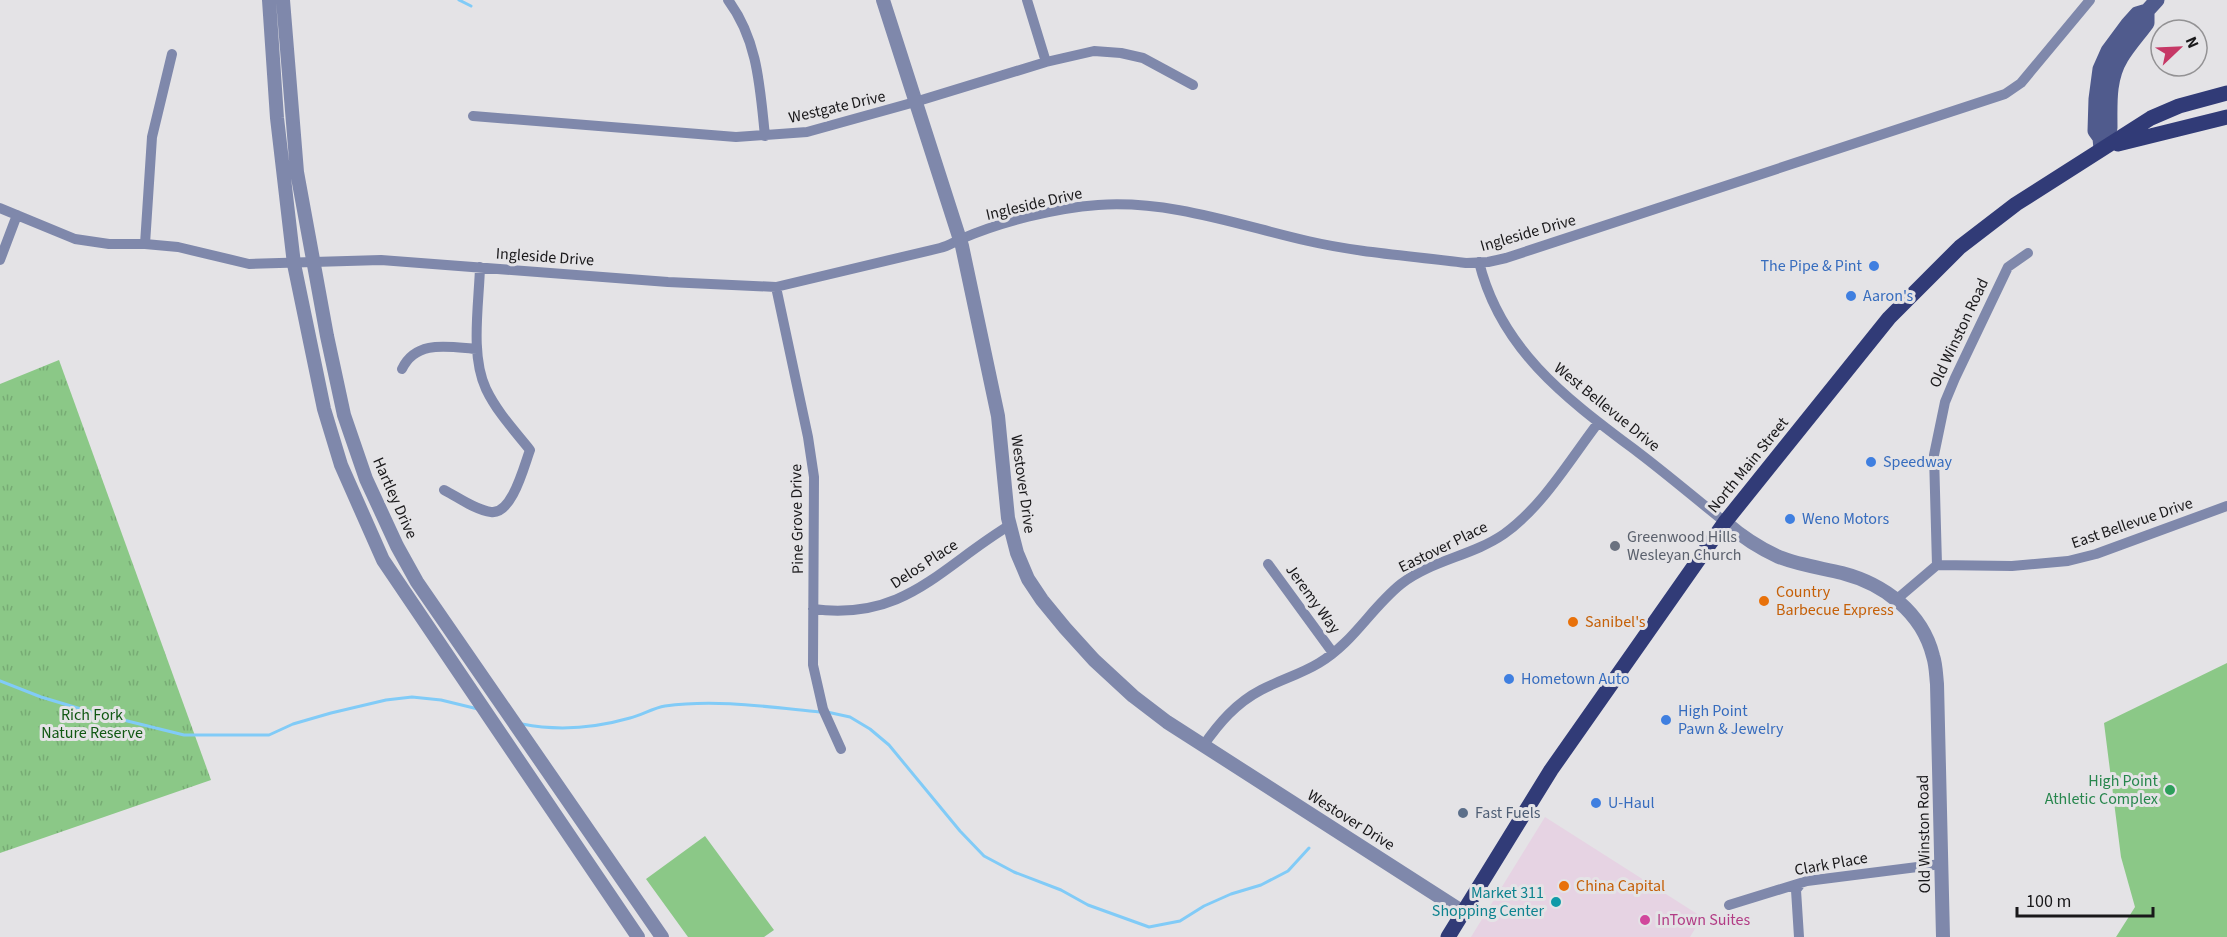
<svg xmlns="http://www.w3.org/2000/svg" width="2227" height="937" viewBox="0 0 2227 937" font-family="'Source Sans 3',sans-serif">
  <defs>
    <pattern id="grass-tufts" width="24" height="20" patternUnits="userSpaceOnUse" patternTransform="scale(1.5)"><rect width="24" height="20" fill="#8bc887"/><path d="M3 7l-1-3M5 7V3M7 7l1-3M15 17l-1-3M17 17v-4M19 17l1-3" fill="none" stroke="#77ab74"/></pattern>
  </defs>
  <rect width="100%" height="100%" fill="#e4e3e6"/>
  <path fill="#e6d3e3" d="M1545,817L1702,917L1690,937H1471Z"/>
  <path fill="url(#grass-tufts)" d="M59,360L211,780L0,853V384Z"/>
  <path fill="#8bc887" d="M2227,663V937H2116L2135,907L2121,857L2104,723Z
    M705,836L774,930L764,937H688L646,879Z"/>
  <g fill="none" stroke-linecap="round" stroke-linejoin="round">
    <path stroke="#81cbf7" stroke-width="3" d="M459,0L471,6
      M0,681L41,697L91,712L184,735H269L293,724L331,713L386,700L412,697L441,700L478,709
      M827,712L850,717L870,729L889,745L960,831L984,856L1014,872L1061,890L1088,905L1149,927L1180,921L1204,906L1231,894L1261,885L1288,871L1309,848
      M522,724C558,731 595,728 630,718C642,715 653,708 665,706C716,699 769,707 820,712"/>
    <path stroke="#7f88ab" stroke-width="10" d="M728,0C758,40 760,88 765,136
      M1027,0L1046,62
      M473,116L736,137L807,132L915,102L1046,62L1094,51L1121,53L1143,58L1193,85
      M0,208L75,239L109,244H145L178,247L249,264L381,260L668,282L776,287L940,248C948,246 954,242 961,239C1000,222 1055,208 1098,205C1171,200 1238,225 1308,241C1360,253 1414,256 1466,263L1488,262L1506,258L2005,94L2021,83L2090,0
      M145,244L152,137L172,54
      M0,260L17,215
      M1479,262C1501,352 1570,401 1639,453C1668,475 1696,499 1725,522
      M776,287L808,437L814,477L813,665L823,709L841,749
      M402,369C416,339 449,347 477,349
      M444,490C458,497 475,510 491,512C512,515 524,466 530,450C514,430 497,412 486,389C470,355 479,304 480,267
      M1268,564L1333,653
      M1937,565L2012,566L2068,561L2096,554L2227,506
      M1897,599L1937,565L1934,455L1945,402L1955,378L2008,267L2028,253
      M813,609C905,621 939,568 1010,525
      M1203,746C1219,723 1236,703 1261,690C1280,680 1301,674 1319,663C1353,643 1371,608 1401,584C1432,560 1472,556 1504,534C1543,506 1569,461 1598,423
      M1729,905L1807,881L1941,864
      M1799,937L1796,890L1801,883"/>
    <path stroke="#7f88ab" stroke-width="14" d="M269,0L277,118L294,264L324,409L341,465L383,560L638,937
      M283,0L297,172L327,336L344,415L366,479L397,546L417,582L662,937
      M883,0L962,246L998,416L1008,518L1017,553L1028,579L1042,600L1065,628L1094,660L1133,696L1167,722L1463,912
      M1725,522C1741,536 1759,548 1779,557C1799,565 1821,568 1842,573C1884,584 1922,612 1933,656C1936,665 1936,675 1937,684L1943,937"/>
    <path stroke="#505b8d" stroke-width="15" d="M2100,138L2110,128C2110,105 2108,79 2121,58C2128,46 2139,34 2147,23V11
      M2101,149L2100,138L2095,131L2096,99L2100,69L2108,51L2128,24L2137,14L2147,11L2157,0"/>
    <path stroke="#313b77" stroke-width="15" d="M2118,144L2227,117
      M1448,937L1551,770L1725,522L1889,318L1960,247L2016,204L2151,118L2179,106L2227,93"/>
  </g>
  <g fill="#3f7fe0" stroke="#e4e3e6" stroke-width="2">
    <circle cx="1874" cy="266" r="6"/>
    <circle cx="1851" cy="296" r="6"/>
    <circle cx="1871" cy="462" r="6"/>
    <circle cx="1790" cy="519" r="6"/>
    <circle cx="1509" cy="679" r="6"/>
    <circle cx="1666" cy="720" r="6"/>
    <circle cx="1596" cy="803" r="6"/>
  </g>
  <circle fill="#6b7280" stroke="#e4e3e6" stroke-width="2" cx="1615" cy="546" r="6"/>
  <g fill="#e8710a" stroke="#e4e3e6" stroke-width="2">
    <circle cx="1764" cy="601" r="6"/>
    <circle cx="1573" cy="622" r="6"/>
    <circle cx="1564" cy="886" r="6"/>
  </g>
  <circle fill="#2e9e5b" stroke="#e4e3e6" stroke-width="2" cx="2170" cy="790" r="6"/>
  <circle fill="#5c6f8a" stroke="#e4e3e6" stroke-width="2" cx="1463" cy="813" r="6"/>
  <circle fill="#0f9aa8" stroke="#e4e3e6" stroke-width="2" cx="1556" cy="902" r="6"/>
  <circle fill="#d1479c" stroke="#e4e3e6" stroke-width="2" cx="1645" cy="920" r="6"/>
  <g text-anchor="middle" dominant-baseline="central" stroke-width="6" stroke-linejoin="round" paint-order="stroke">
    <g font-size="16" fill="#19181a" stroke="#e4e3e6">
      <text transform="translate(837 107) rotate(-13)">Westgate Drive</text>
      <text transform="translate(1034 204) rotate(-13)">Ingleside Drive</text>
      <text transform="translate(1528 233) rotate(-16)">Ingleside Drive</text>
      <text transform="translate(545 257) rotate(4)">Ingleside Drive</text>
      <text transform="translate(1959 333) rotate(-65)">Old Winston Road</text>
      <text transform="translate(1607 407) rotate(39)">West Bellevue Drive</text>
      <text transform="translate(1748 465) rotate(-51)">North Main Street</text>
      <text transform="translate(1023 484) rotate(82)">Westover Drive</text>
      <text transform="translate(395 498) rotate(66)">Hartley Drive</text>
      <text transform="translate(797 519) rotate(-91)">Pine Grove Drive</text>
      <text transform="translate(2132 523) rotate(-19)">East Bellevue Drive</text>
      <text transform="translate(1443 547) rotate(-26)">Eastover Place</text>
      <text transform="translate(924 564) rotate(-33)">Delos Place</text>
      <text transform="translate(1313 599) rotate(54)">Jeremy Way</text>
      <text transform="translate(1351 820) rotate(32)">Westover Drive</text>
      <text transform="translate(1924 834) rotate(-91)">Old Winston Road</text>
      <text transform="translate(1831 864) rotate(-10)">Clark Place</text>
    </g>
    <g font-size="16" fill="#366cbe" stroke="#e4e3e6" text-anchor="start">
      <text x="1862" y="266" text-anchor="end">The Pipe &amp; Pint</text>
      <text x="1863" y="296">Aaron's</text>
      <text x="1883" y="462">Speedway</text>
      <text x="1802" y="519">Weno Motors</text>
      <text x="1521" y="679">Hometown Auto</text>
      <text x="1678" y="711">High Point<tspan x="1678" dy="18">Pawn &amp; Jewelry</tspan></text>
      <text x="1608" y="803">U-Haul</text>
    </g>
    <g font-size="16" fill="#5b616d" stroke="#e4e3e6" text-anchor="start">
      <text x="1627" y="537">Greenwood Hills<tspan x="1627" dy="18">Wesleyan Church</tspan></text>
    </g>
    <g font-size="16" fill="#c56008" stroke="#e4e3e6" text-anchor="start">
      <text x="1776" y="592">Country<tspan x="1776" dy="18">Barbecue Express</tspan></text>
      <text x="1585" y="622">Sanibel's</text>
      <text x="1576" y="886">China Capital</text>
    </g>
    <g font-size="16" fill="#115813" stroke="#e4e3e6">
      <text x="92" y="715">Rich Fork<tspan x="92" dy="18">Nature Reserve</tspan></text>
    </g>
    <g font-size="16" fill="#27864d" stroke="#e4e3e6" text-anchor="end">
      <text x="2158" y="781">High Point<tspan x="2158" dy="18">Athletic Complex</tspan></text>
    </g>
    <g font-size="16" fill="#4e5e75" stroke="#e4e3e6" text-anchor="start">
      <text x="1475" y="813">Fast Fuels</text>
    </g>
    <g font-size="16" fill="#0d838f" stroke="#e4e3e6" text-anchor="end">
      <text x="1544" y="893">Market 311<tspan x="1544" dy="18">Shopping Center</tspan></text>
    </g>
    <g font-size="16" fill="#b23c85" stroke="#e4e3e6" text-anchor="start">
      <text x="1657" y="920">InTown Suites</text>
    </g>
  </g>
  <g transform="translate(2179 48) rotate(67)"><circle r="28" fill="#e4e3e6" stroke="#939294" stroke-width="1.5"/>
  <path d="M0-4.5L10 22L0 15L-10 22Z" fill="#c63866"/>
  <text y="-9" font-size="16" font-weight="bold" text-anchor="middle" fill="#19181a">N</text>
  </g>
  <path d="M2017 907v9h136v-9" fill="none" stroke="#19181a" stroke-width="3"/>
  <text x="2026" y="907" font-size="18" fill="#19181a" stroke="#e4e3e6" stroke-width="4.5" paint-order="stroke">100 m</text>
</svg>
